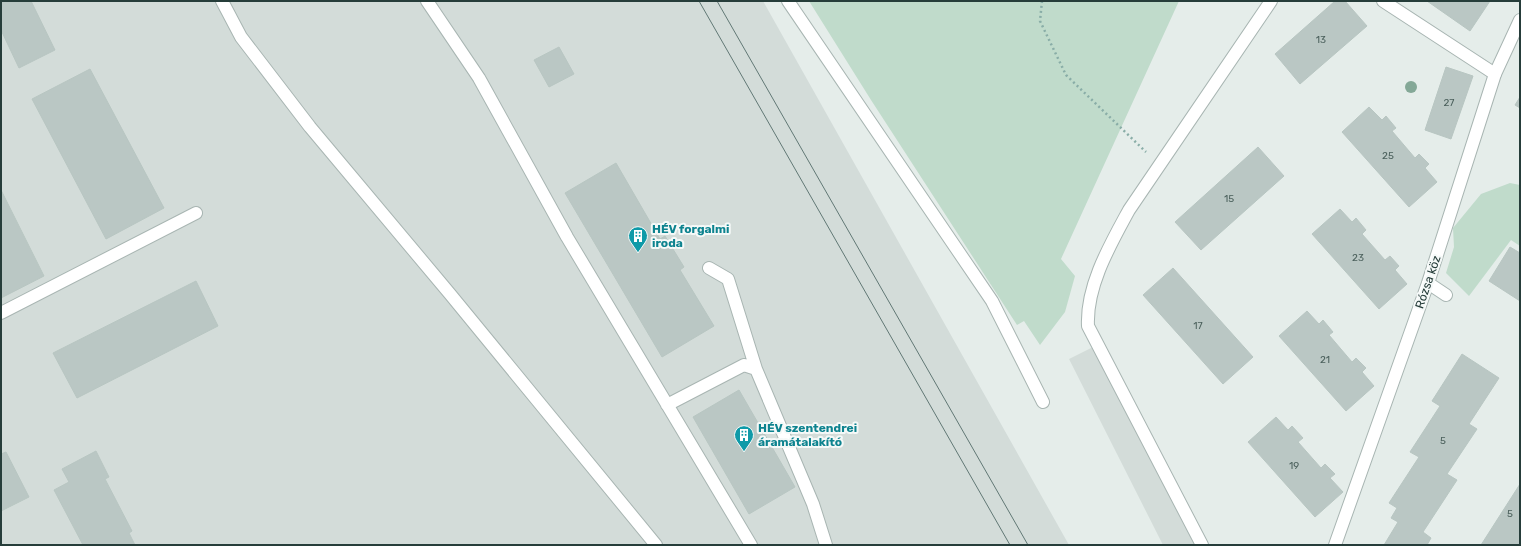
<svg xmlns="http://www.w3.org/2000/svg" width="1521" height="546" viewBox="0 0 1521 546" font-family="Rubik,sans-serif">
  <rect width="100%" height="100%" fill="#e5edea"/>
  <path fill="#d3dcd9" d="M1,1H763L1069,545H1Z
    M1093,347L1196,545H1163L1069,359Z"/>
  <path fill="#c0dbcb" d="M809,1H1179L1061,259L1075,276L1065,312L1040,345L1024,321L1017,325L871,100Z
    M1510,183L1520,185V246L1511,240L1469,296L1446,273L1454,247L1453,228L1481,194Z"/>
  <path fill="#bac7c4" stroke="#b8c6c2" d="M1,1H31L55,50L19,68L1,30Z
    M1335,1H1345L1367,26L1300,84L1275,54Z
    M1427,1H1490L1470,31Z
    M559,47L574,74L549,87L534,60Z
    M1446,67L1473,76L1451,139L1425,130Z
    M90,69L164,208L106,239L32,99Z
    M1520,97V108L1515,105Z
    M1369,107L1382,120L1386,116L1396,128L1392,131L1415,158L1419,154L1429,164L1425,168L1437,182L1409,207L1342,132Z
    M1258,147L1284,176L1201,250L1175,222Z
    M616,163L660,239L665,236L684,267L680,270L714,326L662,357L565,193Z
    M1,190L44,276L1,298Z
    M1340,209L1352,222L1356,218L1366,230L1362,234L1385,260L1390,256L1399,266L1395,270L1407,284L1379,309L1312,234Z
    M1510,247L1520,253V301L1489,281Z
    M1173,268L1253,357L1223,384L1143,295Z
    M196,281L218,326L77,398L53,353Z
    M1307,311L1319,324L1323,320L1333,332L1329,335L1352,362L1356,358L1366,368L1362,372L1374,386L1346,411L1279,336Z
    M1462,354L1499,378L1469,424L1477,429L1447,474L1457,480L1423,532L1431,538L1427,545H1384L1398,522L1391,518L1397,508L1389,503L1419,457L1410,452L1440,406L1432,401Z
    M739,390L795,487L749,514L693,417Z
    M1276,417L1288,430L1292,426L1303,438L1298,442L1321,468L1325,464L1335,474L1330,478L1343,492L1315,517L1248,442Z
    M96,451L109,477L105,479L132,531L129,533L135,545H83L54,490L69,482L62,469Z
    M6,452L29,497L1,511V454Z
    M1520,484V545H1481Z"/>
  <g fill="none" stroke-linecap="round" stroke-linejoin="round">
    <g stroke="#a8b5b2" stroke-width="14">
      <path id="lane" d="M222,1L241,37L310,127L450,294L656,545
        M427,1L479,78L567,237L751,545
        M788,1L992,301L1043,402
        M1383,1L1495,74
        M709,268L728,279L756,369
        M667,405L744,365L756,369L813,504L826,545
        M1202,545L1088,326C1086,286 1110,245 1129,210L1271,1"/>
    </g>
    <g stroke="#a8b5b2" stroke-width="14">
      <path id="street" d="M1428,283L1446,295
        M1,313L196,213
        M1335,545L1428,283L1495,74L1520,20"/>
    </g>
    <path stroke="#89ada7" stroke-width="2.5" stroke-dasharray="2 3" stroke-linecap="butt" d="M1042,1L1040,21L1066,75L1146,152"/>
    <use href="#lane" stroke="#fff" stroke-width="12"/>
    <use href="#street" stroke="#fff" stroke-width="12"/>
    <path stroke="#617875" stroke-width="1" d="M699,1L1010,545
      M717,1L1028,545"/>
  </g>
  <circle fill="#84a897" cx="1411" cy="87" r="6"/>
  <defs>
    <g id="building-pin" transform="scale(1)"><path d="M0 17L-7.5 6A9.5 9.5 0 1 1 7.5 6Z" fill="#0f9aa8" stroke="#f5f9f8"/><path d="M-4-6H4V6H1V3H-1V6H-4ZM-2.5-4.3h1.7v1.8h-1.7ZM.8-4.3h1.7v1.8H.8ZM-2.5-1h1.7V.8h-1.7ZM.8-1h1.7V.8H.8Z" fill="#fff"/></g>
  </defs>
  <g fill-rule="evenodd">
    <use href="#building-pin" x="638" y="236"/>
    <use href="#building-pin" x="744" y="435"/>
  </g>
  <g text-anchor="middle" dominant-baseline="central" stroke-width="4" stroke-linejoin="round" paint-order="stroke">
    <g font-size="10" fill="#4b605c">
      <text x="1321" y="40">13</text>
      <text x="1449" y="103">27</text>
      <text x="1388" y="156">25</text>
      <text x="1229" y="199">15</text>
      <text x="1358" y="258">23</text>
      <text x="1198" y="326">17</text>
      <text x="1325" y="360">21</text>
      <text x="1443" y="441">5</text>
      <text x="1294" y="466">19</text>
      <text x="1510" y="514">5</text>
    </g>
    <g font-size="12" font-weight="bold" fill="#0d838f" stroke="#f5f9f8" text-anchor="start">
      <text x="652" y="229">HÉV forgalmi<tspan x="652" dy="14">iroda</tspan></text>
      <text x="758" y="428">HÉV szentendrei<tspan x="758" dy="14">áramátalakító</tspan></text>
    </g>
    <g font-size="12" fill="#263d3a" stroke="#f5f9f8">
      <text transform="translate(1428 282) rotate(-71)">Rózsa köz</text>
    </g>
  </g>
  <rect width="1521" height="546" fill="none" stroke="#263d3a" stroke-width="4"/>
</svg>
